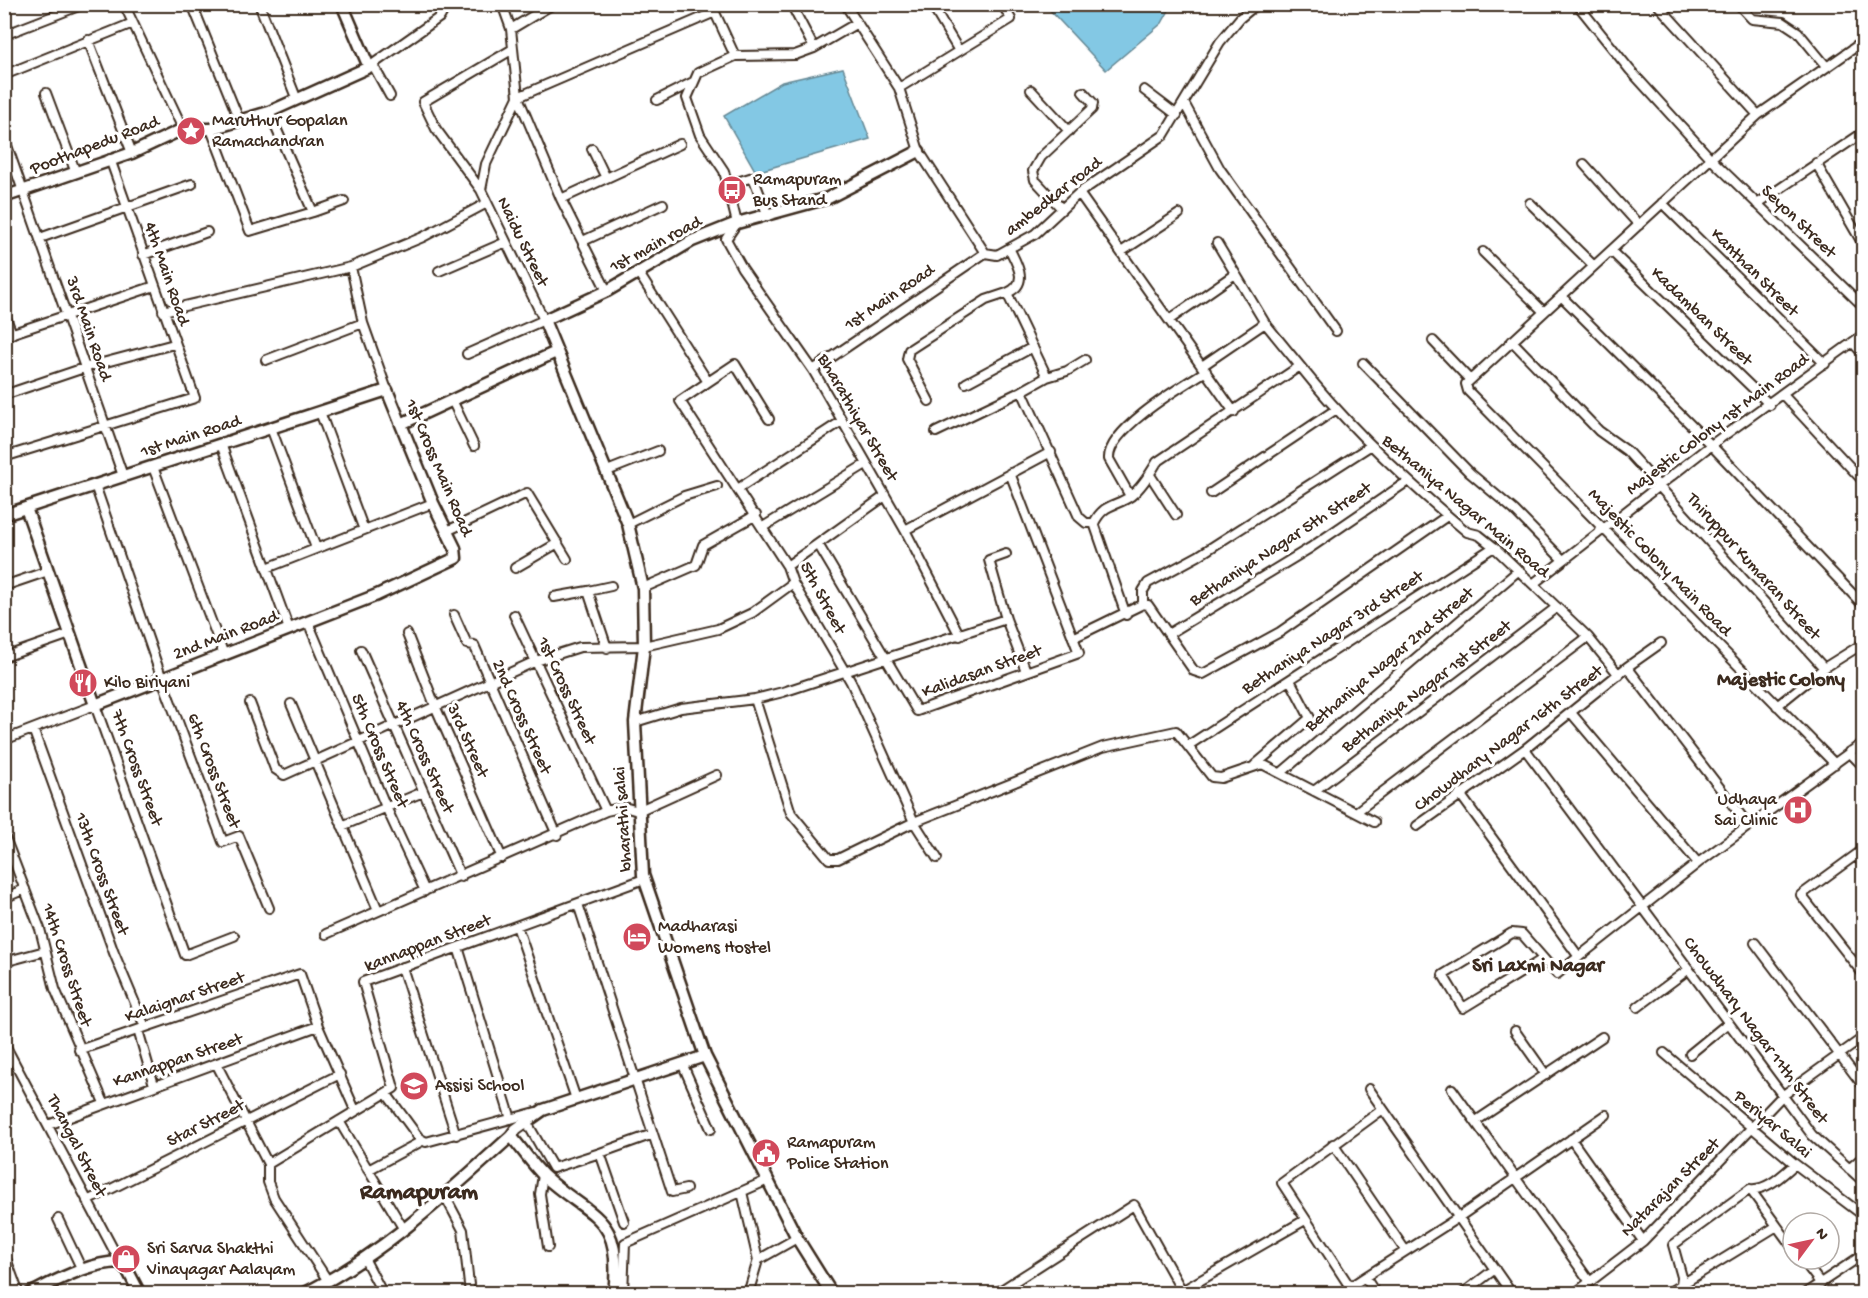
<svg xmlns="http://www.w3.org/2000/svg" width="1868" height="1298" viewBox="0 0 1868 1298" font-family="'Gochi Hand',sans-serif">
  <rect width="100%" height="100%" fill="#fff"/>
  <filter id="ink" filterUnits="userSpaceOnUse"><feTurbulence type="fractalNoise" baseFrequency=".0167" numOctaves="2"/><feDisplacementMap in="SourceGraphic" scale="12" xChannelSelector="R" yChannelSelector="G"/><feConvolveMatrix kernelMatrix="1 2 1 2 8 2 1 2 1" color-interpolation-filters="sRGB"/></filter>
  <g filter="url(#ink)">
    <path fill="#83c8e4" stroke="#668995" stroke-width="1.5" d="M1045,5H1172L1162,23L1106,70Z
      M843,68L870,139L756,172L724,116L782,82Z"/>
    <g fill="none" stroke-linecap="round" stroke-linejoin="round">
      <g stroke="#3b2a1e" stroke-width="12">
        <path id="street" d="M124,4L183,129
          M192,4L240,122
          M259,4L297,100
          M711,4L735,56L795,55L814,48L857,23
          M791,4L814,48
          M845,4L899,88L919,151L985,253L997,255L1035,234L1079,193L1164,135L1220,42L1240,18L1257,4
          M931,4L959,51
          M1577,4L1630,70L1711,159L1864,307
          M1657,4L1758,115
          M1738,4L1752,19L1783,22L1798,32L1826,66
          M511,29L553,4
          M4,35L84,4
          M88,40L132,153
          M735,56L698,73L687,98L700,135L724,171L737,223L726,239L742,268L813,370L905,530L960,636
          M373,65L390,96
          M369,67L440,17L444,10L443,4
          M4,75L133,23
          M899,88L1011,19L1002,4
          M1031,90L1069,131
          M1144,90L1177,115
          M46,93L76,173
          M657,100L693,82
          M1184,103L1220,169L1336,331
          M211,129L250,231L313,212L269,112
          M4,137L123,476
          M592,149L606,178
          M1816,163L1864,246
          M1584,164L1639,225
          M727,185L753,177L768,216
          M481,190L436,129L423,102L513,49
          M1079,193L1234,412
          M561,199L518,97L715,12
          M1530,203L1594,266
          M1662,203L1825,364
          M1757,204L1864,132
          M1062,209L1035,180L1033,171L1041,157L1092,109L1093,103L1083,92
          M313,212L344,201
          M40,238L192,184
          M583,241L663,204
          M1217,243L1265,323L1300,366
          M1010,250C1018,266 1029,284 1007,293L1047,377L1022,391L1079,517L1086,523H1094
          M1611,251L1770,405
          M1121,252L1179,214
          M1483,252L1544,312
          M143,255L207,232
          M351,267L423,237L487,203
          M439,271L506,242
          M638,272L708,382L735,364L769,419
          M607,291L561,199L680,144
          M1561,296L1711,445L1864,606
          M163,311L351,267L363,323
          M4,312L12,334
          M1169,320L1235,274
          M4,336L155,286
          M1433,341L1470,380
          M1512,341L1599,431L1627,451L1824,668
          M1853,343L1864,355
          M467,354L544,320L481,190L486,164L518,97L511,29L502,4
          M266,360L363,323L387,390
          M1363,363L1470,473L1514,510L1562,559
          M1202,366L1265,323
          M813,370L985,253
          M1047,377L1067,371L1085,360
          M708,382L680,401L787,566L793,583L851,682L914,822L1103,747L1176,731L1212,777L1221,778L1262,764L1374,822
          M966,383L1033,347
          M4,395L87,367L174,344
          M1783,395L1864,482
          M452,400L474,446
          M929,401L907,359L909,350L986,300L1007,293
          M320,412L364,530
          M271,428L316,548
          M936,432L1022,391
          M221,444L289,629
          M4,457L195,398L110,159
          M153,467L224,655
          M607,471L658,451
          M1150,475L1176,515
          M95,485L162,679L223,842L239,836L269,908
          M739,488L842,421
          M1211,493L1335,410
          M1130,496L1109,459C1107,430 1182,386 1206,371
          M628,524L684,496L717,486
          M763,527L866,464
          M905,530L1051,452
          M447,531L527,493L567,559
          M818,544L917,711L1079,653L1010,473
          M1006,554L989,560L1006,619L1026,671
          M787,566L885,496
          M267,568L433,503
          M515,568L558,543
          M1533,584L1711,445L1864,334
          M4,586L48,571
          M643,588L696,565L703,545L756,515
          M554,597L588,591
          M1143,604V591L1148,583L1198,556L1370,446
          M454,615L467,644L474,645L557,835
          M514,615L606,811
          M1126,615L1094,523C1104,503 1115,507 1131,496C1142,487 1150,474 1157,462L1300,366C1349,428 1406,481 1467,532L1479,535L1494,547L1588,637L1619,675
          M308,622L386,807L425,891
          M1170,633L1310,548L1408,481
          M407,634L436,708L502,858
          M1073,638L1143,604L1148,605L1194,671L1203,674L1280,632L1447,516
          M607,648L588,591L611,586
          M361,650L461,877
          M4,657L70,634
          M1627,667L1661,643
          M755,699L791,813L829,859H838L914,822L937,858
          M250,703L275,769L284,775L536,661L580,647L644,646L718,629L752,613L793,583
          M291,704L378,910
          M1777,706L1824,668L1864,643
          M1572,714L1698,863
          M635,722L681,708L755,699L783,692L1006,619
          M33,729L114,953L145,1027
          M4,740L95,705L185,955L234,936
          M1189,745L1494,547
          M1525,749L1812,1135L1864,1182
          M1849,752L1864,767
          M1835,764L1468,391L1466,384L1758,115L1864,41
          M1255,765L1310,718L1290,680
          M1281,773L1519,570
          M1314,791L1557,607
          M1460,794L1579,957
          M1356,812L1588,637
          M342,826L423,792
          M1417,826L1525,749L1627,667L1749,826
          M4,835L40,929L55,989L104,1103
          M1864,849L1801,895L1864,975
          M1856,855L1864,865
          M4,898L25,889
          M578,904L672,1192L686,1189
          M517,926L576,1099
          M326,934L606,811L624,807L638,811L717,775
          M1755,943L1864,1087
          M458,947L511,1119
          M1543,959L1463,1008L1443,975L1512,933L1522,934L1557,974L1698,863L1864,742
          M4,962L45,951
          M402,967L456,1135
          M1638,1007L1689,969
          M138,1030L154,1085
          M1515,1031L1546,1075
          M4,1043L120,1262
          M79,1050L300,974L318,1026L355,1110
          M1664,1053L1795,1164L1864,1216
          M1690,1054L1728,1023
          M682,1063L711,1129
          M217,1065L268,1164V1182L274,1198L328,1281
          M1369,1089L1512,1294
          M1452,1089L1590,1282
          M386,1093L419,1138L426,1142L536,1112
          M339,1121L403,1228
          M526,1121L553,1168L600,1153L624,1222
          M1476,1121L1602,1037
          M48,1125L318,1026
          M1571,1139L1643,1241
          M1333,1144L1405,1250
          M600,1153L653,1134
          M268,1164L394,1088L363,982L644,879
          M1849,1169L1864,1156
          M368,1170L422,1141
          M543,1175L540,1194L548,1247
          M1750,1189L1793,1248
          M742,1192L758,1260L748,1294
          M445,1196L463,1230L470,1294
          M87,1201L340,1074
          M58,1219L82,1270
          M4,1253L19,1294
          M364,1258L383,1294
          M1802,1259L1821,1284
          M758,1260L797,1238
          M1681,1284L1682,1277L1673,1245L1750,1189C1767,1191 1782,1175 1795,1164
          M1350,1287L1282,1183L1383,1109
          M623,1294L625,1243L768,1180
          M995,1294L1134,1205L1182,1291L1305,1220
          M1339,1294L1365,1277
          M1376,1294L1365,1277L1459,1217L1606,1115
          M1462,1294L1495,1269
          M1574,1294L1643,1241L1782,1096L1864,1037
          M1666,1294L1777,1226
          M1804,1294L1864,1254"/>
      </g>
      <g stroke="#3b2a1e" stroke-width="15">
        <path id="secondary" d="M4,197L132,153L183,129H211L269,112L369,67L342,4
          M401,424L556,352
          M4,515L387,390L433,503L455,548L456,558L377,595L95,705L26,508
          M511,1136C522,1149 532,1164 544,1176C593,1220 623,1214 614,1294
          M29,1294C58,1280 87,1263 120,1262L129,1273L140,1294
          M303,1294C381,1256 447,1194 511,1136L516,1129L543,1110L705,1056
          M832,1294L797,1238L705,1056L643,875L635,722L644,646L643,588L628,524L544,320L607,291L692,241L737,223L828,198L919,151"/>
      </g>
      <use href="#street" stroke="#fff" stroke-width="8"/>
      <use href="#secondary" stroke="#fff" stroke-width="10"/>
    </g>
  </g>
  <defs>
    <g id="sight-disc" transform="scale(1.5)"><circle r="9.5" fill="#d1495b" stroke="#fff"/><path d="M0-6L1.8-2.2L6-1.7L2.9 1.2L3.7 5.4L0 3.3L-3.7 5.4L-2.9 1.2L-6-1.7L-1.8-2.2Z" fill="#fff"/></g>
    <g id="bus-disc" transform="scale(1.5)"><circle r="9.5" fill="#d1495b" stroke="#fff"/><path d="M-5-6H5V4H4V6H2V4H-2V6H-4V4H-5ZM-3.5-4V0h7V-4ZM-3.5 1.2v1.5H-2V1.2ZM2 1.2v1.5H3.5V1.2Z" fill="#fff"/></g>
    <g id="restaurant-disc" transform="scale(1.5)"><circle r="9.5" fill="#d1495b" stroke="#fff"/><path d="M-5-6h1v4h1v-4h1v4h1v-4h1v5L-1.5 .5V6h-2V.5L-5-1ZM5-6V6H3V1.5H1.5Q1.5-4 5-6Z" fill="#fff"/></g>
    <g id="hospital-disc" transform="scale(1.5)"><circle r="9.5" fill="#d1495b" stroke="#fff"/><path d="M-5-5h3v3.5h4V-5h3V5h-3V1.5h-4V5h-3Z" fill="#fff"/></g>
    <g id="hotel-disc" transform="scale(1.5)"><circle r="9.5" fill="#d1495b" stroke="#fff"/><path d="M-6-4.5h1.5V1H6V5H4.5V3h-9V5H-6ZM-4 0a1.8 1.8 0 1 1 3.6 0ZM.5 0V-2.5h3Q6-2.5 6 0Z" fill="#fff"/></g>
    <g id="school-disc" transform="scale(1.5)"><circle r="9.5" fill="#d1495b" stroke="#fff"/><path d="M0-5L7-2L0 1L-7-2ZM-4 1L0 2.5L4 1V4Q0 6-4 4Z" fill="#fff"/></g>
    <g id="civic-disc" transform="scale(1.5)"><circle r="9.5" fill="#d1495b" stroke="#fff"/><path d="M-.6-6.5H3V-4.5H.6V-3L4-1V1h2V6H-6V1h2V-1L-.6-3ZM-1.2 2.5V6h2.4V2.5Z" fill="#fff"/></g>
    <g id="shop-disc" transform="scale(1.5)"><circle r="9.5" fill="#d1495b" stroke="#fff"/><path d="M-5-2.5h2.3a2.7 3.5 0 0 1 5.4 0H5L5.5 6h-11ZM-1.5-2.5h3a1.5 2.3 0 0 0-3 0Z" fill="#fff"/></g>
  </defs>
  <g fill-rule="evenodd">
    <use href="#sight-disc" x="191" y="131"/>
    <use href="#bus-disc" x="732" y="190"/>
    <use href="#restaurant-disc" x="83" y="683"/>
    <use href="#hospital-disc" x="1798" y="810"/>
    <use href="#hotel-disc" x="637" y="937"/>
    <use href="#school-disc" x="414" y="1086"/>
    <use href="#civic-disc" x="766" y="1153"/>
    <use href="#shop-disc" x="126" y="1259"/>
  </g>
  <g text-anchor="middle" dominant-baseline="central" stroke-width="6" stroke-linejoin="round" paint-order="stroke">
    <g font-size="18" fill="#3b2a1e" stroke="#fff" text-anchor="start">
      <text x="212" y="121">Maruthur Gopalan<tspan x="212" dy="21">Ramachandran</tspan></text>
      <text x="753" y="180">Ramapuram<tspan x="753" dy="21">Bus Stand</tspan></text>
      <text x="104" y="683">Kilo Biriyani</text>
      <text x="1777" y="800" text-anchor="end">Udhaya<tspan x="1777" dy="21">Sai Clinic</tspan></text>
      <text x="658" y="927">Madharasi<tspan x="658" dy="21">Womens Hostel</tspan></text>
      <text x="435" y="1086">Assisi School</text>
      <text x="787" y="1143">Ramapuram<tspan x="787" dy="21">Police Station</tspan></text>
      <text x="147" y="1249">Sri Sarva Shakthi<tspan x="147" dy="21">Vinayagar Aalayam</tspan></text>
    </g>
    <g font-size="18" fill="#3b2a1e" stroke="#fff">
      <text transform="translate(95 146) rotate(-21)">Poothapedu Road</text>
      <text transform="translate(1054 197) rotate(-38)">ambedkar road</text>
      <text transform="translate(1798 222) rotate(44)">Seyon Street</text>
      <text transform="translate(522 242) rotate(64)">Naidu Street</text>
      <text transform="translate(656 245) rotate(-28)">1st main road</text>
      <text transform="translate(1754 273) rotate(45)">Kanthan Street</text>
      <text transform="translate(166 274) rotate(71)">4th Main Road</text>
      <text transform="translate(890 298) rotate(-34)">1st Main Road</text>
      <text transform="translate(1701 317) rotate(44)">Kadamban Street</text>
      <text transform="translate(88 329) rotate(71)">3rd Main Road</text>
      <text transform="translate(857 418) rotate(60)">Bharathiyar Street</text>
      <text transform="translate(1718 425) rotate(-37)">Majestic Colony 1st Main Road</text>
      <text transform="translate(191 437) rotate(-18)">1st Main Road</text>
      <text transform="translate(438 468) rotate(67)">1st Cross Main Road</text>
      <text transform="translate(1465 507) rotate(40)">Bethaniya Nagar Main Road</text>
      <text transform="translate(1281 545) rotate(-33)">Bethaniya Nagar 5th Street</text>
      <text transform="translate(1659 563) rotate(46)">Majestic Colony Main Road</text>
      <text transform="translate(1753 567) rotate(48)">Thiruppur Kumaran Street</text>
      <text transform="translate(822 598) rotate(62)">5th Street</text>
      <text transform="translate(1333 633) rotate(-33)">Bethaniya Nagar 3rd Street</text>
      <text transform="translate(226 636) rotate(-21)">2nd Main Road</text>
      <text transform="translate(1390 660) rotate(-40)">Bethaniya Nagar 2nd Street</text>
      <text transform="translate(982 672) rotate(-20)">Kalidasan Street</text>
      <text transform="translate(1427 687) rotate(-37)">Bethaniya Nagar 1st Street</text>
      <text transform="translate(566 691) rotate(65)">1st Cross Street</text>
      <text transform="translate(521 717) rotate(66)">2nd Cross Street</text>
      <text transform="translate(1509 739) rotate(-37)">Chowdhary Nagar 16th Street</text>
      <text transform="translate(467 741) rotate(66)">3rd Street</text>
      <text transform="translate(379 751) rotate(67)">5th Cross Street</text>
      <text transform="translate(424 757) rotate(66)">4th Cross Street</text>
      <text transform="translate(136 768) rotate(70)">7th Cross Street</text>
      <text transform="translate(213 771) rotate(69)">6th Cross Street</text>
      <text transform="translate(624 819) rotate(-94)">bharathi salai</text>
      <text transform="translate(101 874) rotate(70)">13th Cross Street</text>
      <text transform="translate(428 944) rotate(-21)">kannappan Street</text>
      <text transform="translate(66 965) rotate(72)">14th Cross Street</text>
      <text transform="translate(185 998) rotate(-19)">Kalaignar Street</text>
      <text transform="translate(1755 1031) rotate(53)">Chowdhary Nagar 11th Street</text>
      <text transform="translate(178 1061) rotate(-19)">Kannappan Street</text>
      <text transform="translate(206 1124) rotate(-27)">Star Street</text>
      <text transform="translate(1772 1125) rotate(40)">Periyar Salai</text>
      <text transform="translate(76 1146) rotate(63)">Thangal Street</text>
      <text transform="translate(1671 1188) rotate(-45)">Natarajan Street</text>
    </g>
    <g font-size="20" font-weight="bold" fill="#3b2a1e" stroke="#fff">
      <text x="1781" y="681">Majestic Colony</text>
      <text x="1538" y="967">Sri Laxmi Nagar</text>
    </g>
    <g font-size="24" font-weight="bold" fill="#3b2a1e" stroke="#fff">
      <text x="419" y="1193">Ramapuram</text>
    </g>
  </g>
  <rect width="1868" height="1298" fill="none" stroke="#fff" stroke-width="24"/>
  <rect x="12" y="12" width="1844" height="1274" fill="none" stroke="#3b2a1e" stroke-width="2" filter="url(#ink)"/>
  <g transform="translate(1811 1241) rotate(57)"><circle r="28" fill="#ffffff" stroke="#b1aaa5" stroke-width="1.5"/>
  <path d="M0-4.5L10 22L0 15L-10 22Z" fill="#d1495b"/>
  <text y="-9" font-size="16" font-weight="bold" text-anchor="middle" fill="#3b2a1e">N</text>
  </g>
</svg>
